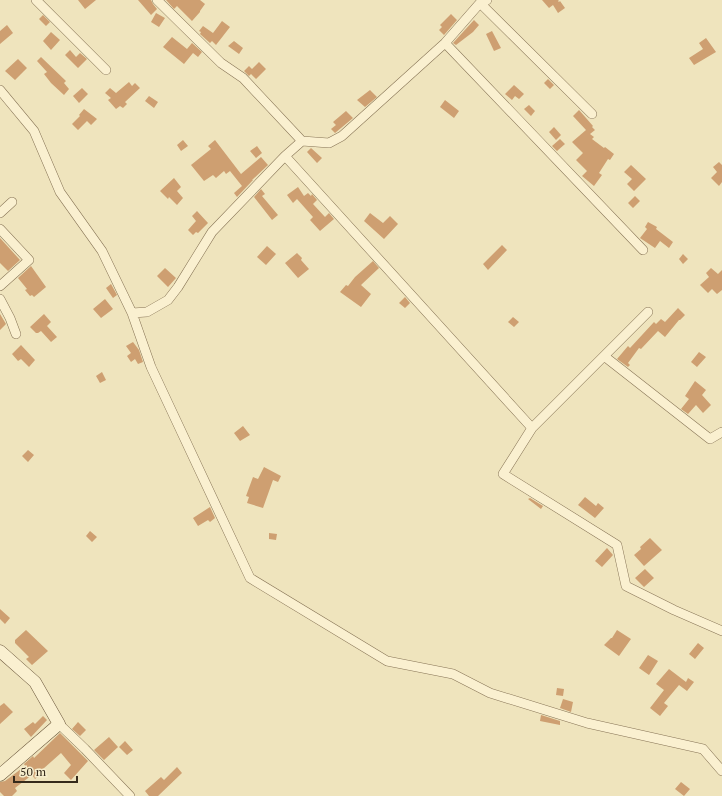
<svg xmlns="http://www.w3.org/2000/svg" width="722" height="796" viewBox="0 0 722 796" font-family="'PT Serif',serif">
  <rect width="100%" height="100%" fill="#efe4bd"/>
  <path fill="#ce9f71" d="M78,0H96L85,9Z
    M138,0H151L153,4L157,9L151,15Z
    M166,0H200L205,4L200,11V12L192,21L177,6L174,9Z
    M542,0H559L558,1L559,2L560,1L565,8L558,13L553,5L549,8Z
    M156,13L165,18L159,27L151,22Z
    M451,14L457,20L444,35L439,30L442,27L440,25Z
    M43,15L50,22L46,26L39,19Z
    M474,20L479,25L473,32L456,45L453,43Z
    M222,21L230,27L216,45L212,41L210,43L200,34L201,32L199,31L203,26L213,33Z
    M7,25L13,33L0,44V31Z
    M492,31L501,48L494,51L486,34Z
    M51,32L60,40L51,50L43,41Z
    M172,37L187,49L192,43L202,52L198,57L193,53L184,64L163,47Z
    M706,38L716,52L694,65L689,58L703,49L699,43Z
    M234,41L243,48L239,54L228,46Z
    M70,50L76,57L80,53L87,59L78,68L65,55Z
    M41,57L66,81L64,83L69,89L64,95L51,83L44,74L47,72L37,61Z
    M18,59L27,68L15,80L5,71Z
    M259,62L266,69L256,79L251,74L249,76L244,71L249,66L252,69Z
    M548,79L554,85L550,89L544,83Z
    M129,82L132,86L135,83L140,88L125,102L127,104L123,108L120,106L116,109L108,100L111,98L105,93L110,88L116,93Z
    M514,85L524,94L519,99L515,96L512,100L505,94Z
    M82,88L88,94L79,103L73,96Z
    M370,90L377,97L365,107L357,100Z
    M149,96L158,102L154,108L145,101Z
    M445,100L459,111L454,118L440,107Z
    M529,105L535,111L531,116L524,109Z
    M84,109L97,119L91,125L87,121L78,130L72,124L80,116L79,115Z
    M579,110L593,126L592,127L595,130L590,134L594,137L592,139L604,148L605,147L614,154L610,160L608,159L599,173L602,175L594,186L582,176L587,171L576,160L583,153L572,142L586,130L573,116Z
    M346,111L353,118L335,133L331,129L336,125L333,122Z
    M554,127L561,135L556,140L549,132Z
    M560,139L565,144L557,151L552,146Z
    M183,140L188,146L181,151L177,145Z
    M215,140L241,174L261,157L268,165L252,180H253L237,197L234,193L242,186L230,171L226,174L224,171L216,178L213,175L204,181L191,165L211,149L208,146Z
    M257,146L262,153L256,158L250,151Z
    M311,148L322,158L317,163L307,152Z
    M719,162L722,165V182L719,186L711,178L717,172L713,167Z
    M631,165L646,179L634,191L627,184L632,179L624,172Z
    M174,178L181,187L177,191L183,198L177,205L169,197L168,199L160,191Z
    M298,187L304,196L308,193L311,196L312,194L317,200L313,204L325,217L329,213L334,219L320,231L310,220L313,217L297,199L293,203L287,195Z
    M261,189L265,194L262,196L278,215L272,220L254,197Z
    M635,196L640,201L633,208L628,203Z
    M197,211L208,223L198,233L196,232L193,235L188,230L196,221L192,216Z
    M370,213L383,223L390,216L398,224L384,239L364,221Z
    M648,222L657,227L656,229L673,242L669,248L660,241L655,248L640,238L647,229L645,227Z
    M0,238L20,260L8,271L0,263Z
    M502,245L507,250L488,270L483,264Z
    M267,246L276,254L266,265L257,257Z
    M297,253L302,258L301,260L309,269L298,278L285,263Z
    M683,254L688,259L683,264L679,259Z
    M373,261L379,268L361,285L371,294L361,307L340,292L346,285L348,286L355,277Z
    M31,266L46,287L34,297L32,295L30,296L25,290L27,289L18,278Z
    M165,268L176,278L168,287L157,276Z
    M711,268L718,274L722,270V290L717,294L712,289L708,293L700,285L709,277L706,273Z
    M111,284L117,295L113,298L106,288Z
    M405,297L410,303L405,308L399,303Z
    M105,299L113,309L101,318L93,309Z
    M678,308L685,315L680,320H679L665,337L658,331L641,349L639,348L628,363L630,365L628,367L617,359L628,346L630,348L654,322L656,324L661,319L665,322Z
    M0,314L6,324L0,330Z
    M44,314L51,322L47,326L57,337L51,342L41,331L38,333H36L30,327Z
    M513,317L519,322L514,327L508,322Z
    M133,342L139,350L143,362L138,364L135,359L131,362L127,356L131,353L126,346Z
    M21,345L35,360L29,367L21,359L18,361L12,354Z
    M699,352L706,357L697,367L691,362Z
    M102,372L106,380L100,383L96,376Z
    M695,381L706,390L702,395L711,405L703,413L696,405L688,414L681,409L689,399L685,396Z
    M243,426L250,435L240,441L234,433Z
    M28,450L34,455L28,462L22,456Z
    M264,467L281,476L278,482L273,480L263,508L247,503L249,497L246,496L253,477L258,479Z
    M585,497L596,506L598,503L604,508L595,518L578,505Z
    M530,498L543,506L541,509L528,499Z
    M210,507L215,518L210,522L208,520L198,526L193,518Z
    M90,531L97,537L92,542L86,536Z
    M269,533L277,534L276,540L269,539Z
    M650,538L662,550L644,566L634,555L641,549L640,547Z
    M607,548L613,555L602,567L595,561Z
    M645,569L654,578L644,587L635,578Z
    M0,609L10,618L5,624L0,619Z
    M26,630L48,651L32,665L26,659L29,657L15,643V640Z
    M617,630L631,639L619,656L604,645L611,638H612Z
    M698,643L704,648L695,659L689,654Z
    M648,655L658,661L649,675L639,668Z
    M669,669L686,682L688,678L694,682L687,691L679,685L664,703L668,706L660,716L650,708L664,690L656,684Z
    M557,688L564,689L563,696L556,695Z
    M563,699L573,702L571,712L560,708Z
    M4,703L13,712L0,724V706Z
    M541,715L560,721V725L540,721Z
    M43,716L47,720L31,737L24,729L33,722L35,724Z
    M78,722L86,730L80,736L72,729Z
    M60,733L88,761L71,780L64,773L71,765L61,753L43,769L45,771L35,779L32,775L15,788L17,791L12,796H4L0,792V782L5,781L25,766L24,764L33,756L34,758Z
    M109,737L118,747L104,760L94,750Z
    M125,741L133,750L127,755L119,747Z
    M177,767L182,773L158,796H149L145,791L161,777L164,780Z
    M681,782L690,789L684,796L675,789Z"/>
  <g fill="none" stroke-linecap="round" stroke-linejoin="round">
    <g stroke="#877456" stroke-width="10">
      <path id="street" d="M36,0L106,70
        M157,0L221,63L243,78L302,141
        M480,3L592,114
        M445,43L643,250
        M0,90L34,131L60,192L102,251L132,313L151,367L250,578L387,661L453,674L490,693L587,723L703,749L722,771
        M285,156L532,428
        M0,213L12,202
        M0,229L29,260L0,286
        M0,299L10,318L16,334
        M648,312L532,428L503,474L617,545L626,586L674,610L722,631
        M132,313L147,312L168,300L178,287L212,232L285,156L302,141L329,143L342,136L445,43L480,3L487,0
        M604,356L710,439L722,432
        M59,724L85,749L130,796"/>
    </g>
    <g stroke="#685439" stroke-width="13">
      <path id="secondary" d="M0,651L35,682L59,724L0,775"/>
    </g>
    <use href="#street" stroke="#faf0d0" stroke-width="9"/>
    <use href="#secondary" stroke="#faf0d0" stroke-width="12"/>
  </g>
  <path d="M14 776v6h63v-6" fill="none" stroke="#352a1b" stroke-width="2"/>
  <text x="20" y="776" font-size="12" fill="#352a1b" stroke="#f6edcc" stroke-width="3" paint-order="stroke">50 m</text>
</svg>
